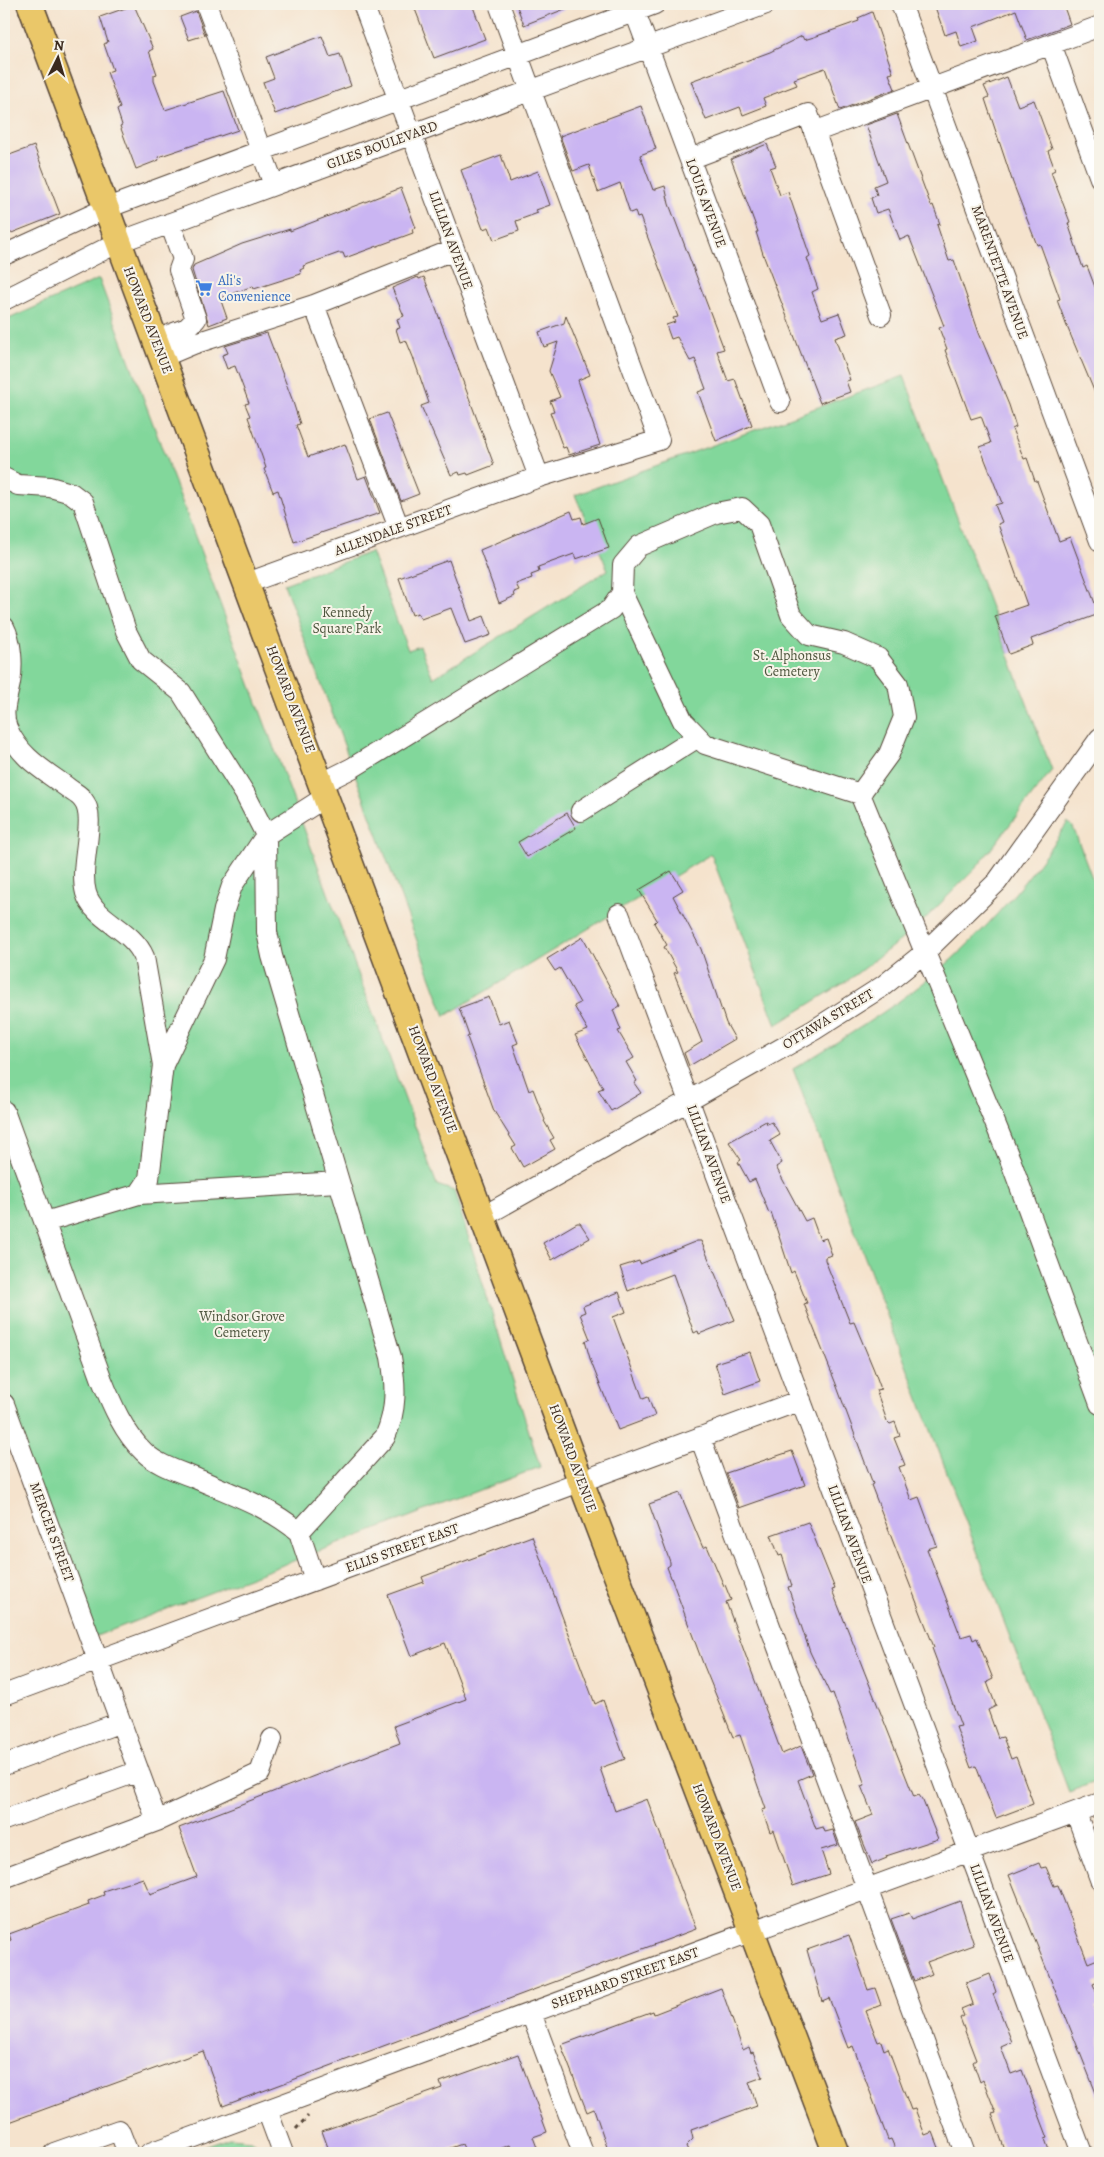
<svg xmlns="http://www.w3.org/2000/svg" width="1104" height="2157" viewBox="0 0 1104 2157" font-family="Alegreya,serif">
  <rect width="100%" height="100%" fill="#f7f3e8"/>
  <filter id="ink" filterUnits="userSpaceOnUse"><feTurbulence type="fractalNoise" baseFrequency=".02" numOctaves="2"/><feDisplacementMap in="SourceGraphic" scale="10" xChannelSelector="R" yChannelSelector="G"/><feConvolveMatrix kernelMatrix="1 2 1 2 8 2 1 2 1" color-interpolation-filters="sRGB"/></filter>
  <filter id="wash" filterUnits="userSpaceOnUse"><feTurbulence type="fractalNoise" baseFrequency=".0096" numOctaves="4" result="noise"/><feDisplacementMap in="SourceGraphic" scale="20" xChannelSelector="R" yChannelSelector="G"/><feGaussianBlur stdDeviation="1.12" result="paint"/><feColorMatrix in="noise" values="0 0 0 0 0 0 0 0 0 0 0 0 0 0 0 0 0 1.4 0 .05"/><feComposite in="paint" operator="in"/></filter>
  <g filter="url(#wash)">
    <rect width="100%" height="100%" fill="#f5e3cd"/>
    <path fill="#82d79b" stroke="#5e805c" d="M99,279L437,1185L454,1191L540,1467L91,1638L4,1394V321Z
      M904,376L1052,770L978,866L915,929L847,981L776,1025L711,854L445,1016L284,584L371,552L408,650L420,646L433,678L608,570L575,495Z
      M1068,822L1073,827L1100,899V1780L1069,1792L793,1069C841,1040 889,1011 932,976C986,933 1030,878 1068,822Z
      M229,2138L252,2140L266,2153H188Z"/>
    <g id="blocks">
      <path fill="#cab5f2" d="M413,4H472L485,39L434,58Z
        M516,4H575V5L524,25Z
        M934,4H1063L1070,24L1027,40L1016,10L973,27L978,41L961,47L956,31L945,35Z
        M134,5L153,49L149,51L157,74L154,75V81L165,110L224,91L238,130L158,157L159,160L136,169L120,126L122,125L117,110L120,108L107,72L113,70L104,44L108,42L100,17Z
        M196,11L205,35L189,40L180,17Z
        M872,12L893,73L889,74L895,89L840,110L825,68L794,79L797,85L763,98L766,106L743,115L740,107L706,120L691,81L770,52L802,36L804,40L814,37L859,21L858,18Z
        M322,36L330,57L340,54L351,86L275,114L263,82L274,78L266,57Z
        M1007,77L1018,106L1034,100L1052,149L1048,151L1055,170L1051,172L1070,222L1068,223L1083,268L1087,266L1100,300V405L1066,324L1057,300L1060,299L1040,244L1037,245L1013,183L985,99L989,97L984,86Z
        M641,106L656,149L640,155L653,190L665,186L669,204L724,349L717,351L728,381L735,379L752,425L716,441L698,392L706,389L695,359L690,361L677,337L671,339L666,325L675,322L673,318L678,317L640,217L637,218L635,211L630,213L620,183L598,192L589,165L573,171L560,136Z
        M897,114L931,206L933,205L940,224L937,225L949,261L954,260L979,333L1009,405L1016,427L1012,429L1024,459L1027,458L1035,481H1037L1059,541L1070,537L1099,614L1031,639L1033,645L1009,654L995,616L1027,605L998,524L1002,522L995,505L1002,503L980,447L991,443L981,416L971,419L945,350L947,349L939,328L944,326L909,236L900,240L888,209L876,213L871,198L877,195L874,186L886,181L866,125Z
        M767,144L776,166L770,168L780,195L788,192L810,256L807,258L818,289L812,292L822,319L839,313L847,334L835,338L850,380L846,381L850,392L820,403L764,257L756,232H758L731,159Z
        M34,146L60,214L4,236V191L7,190L4,181V157Z
        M501,155L510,182L538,171L550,205L536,210L538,213L516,221L519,231L494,240L489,227L483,229L461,170Z
        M401,188L416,228L412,229L413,233L345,258L343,253H339L303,266L304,268L300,270L301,274L254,289L253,286L220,298L227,318L209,325L192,270L194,265L242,244L290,229V231Z
        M418,277L419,279L424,277L432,298L494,465L468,475L467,473L460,475L459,472L451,475L421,406L429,403L413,357L406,340L400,342L396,329L400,328L397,319L404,316L392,288Z
        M566,316L590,375L578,380L600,445L569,455L566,447L563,448L550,412L554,411L550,401L560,397L549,371L558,342L544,347L539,332L564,323Z
        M267,333L292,399L300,424L296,425L308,457L345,444L358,479L366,476L380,513L294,542L278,490L273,492L264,469L266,468L248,417L250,416L245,404L249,403L235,366L227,369L222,355L228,353L225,346Z
        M387,413L419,494L401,501L370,419Z
        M571,511L574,519L581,517L583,524L598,518L609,548L576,559L574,554L538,567L539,572L531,575L532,578L516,584L519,590L514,592L515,596L499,603L480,550Z
        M449,560L471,621L484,616L491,635L465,644L451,608L421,619L418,613L412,615L399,578Z
        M567,813L576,828L527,857L518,842Z
        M671,871L683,890L673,896L701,949L726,1023L735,1039L689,1066L684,1053L702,1042L674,973L678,972L664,947L667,945L654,923L657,920L639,890Z
        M583,937L620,1006L613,1010L621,1030L618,1031L634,1058L626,1062L637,1081L634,1083L641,1093L611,1111L598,1090L603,1088L575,1035L588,1030L574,1006L580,1003L560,968L555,971L547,959Z
        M489,997L499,1024L509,1020L518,1043L513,1045L529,1091L533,1089L545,1120L544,1121L554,1138L550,1140L555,1149L523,1167L512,1148L516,1146L494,1111L467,1037L469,1036L459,1008Z
        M766,1121L767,1124L772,1122L780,1135L770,1141L782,1163L776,1167L805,1221L812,1218L820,1240L826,1238L832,1255L825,1257V1260L850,1323L854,1322L874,1370L881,1389L876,1390L887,1421L890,1424L895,1422L900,1436L894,1438L905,1465L899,1467L911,1500L919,1497L937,1546L927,1549L961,1637L971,1634L973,1640L977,1638L993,1679L987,1682L996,1706L988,1710L998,1738L1003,1737L1011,1759L1016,1757L1032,1800L1033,1804L996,1818L976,1766L971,1768L956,1727L961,1726L932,1648L934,1647L871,1485L873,1484L836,1384L804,1304L807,1303L794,1271L791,1273L771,1212L769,1213L755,1179L749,1182L738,1162L741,1160L729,1142Z
        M577,1223H580L590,1238L552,1260L543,1243Z
        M697,1241H701L735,1320L699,1334L698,1331L694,1333L673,1274L628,1291L620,1267L639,1261L640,1264Z
        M619,1292L626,1312L613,1317L643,1399L648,1397L655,1416L618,1430L591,1362L585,1341L590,1339L580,1314L585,1312L583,1306Z
        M750,1352L760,1381L725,1394L715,1363Z
        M792,1451L805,1485L739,1508L726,1473Z
        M680,1493L703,1548L707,1546L724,1586L725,1585L731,1600L726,1602L782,1754L801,1746L812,1774L798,1780L816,1829L823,1827L825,1832L833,1830L838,1845L821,1850L829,1874L793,1886L774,1830L770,1832L762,1810L766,1809L740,1735L733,1737L704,1666L667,1567L670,1565V1562L649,1504Z
        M808,1522L835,1589L832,1590L914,1797L919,1795L923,1801L938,1839L886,1856L887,1858L872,1864L855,1822L873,1815L861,1786L865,1785L833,1693L830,1694L810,1652L788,1587L792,1586L782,1555L779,1556L771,1535Z
        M532,1536L595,1704L603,1700L625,1759L600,1768L615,1811L647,1799L696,1929L223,2106L203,2051L4,2124V1943L11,1940L9,1934L89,1905L88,1901L104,1895L103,1891L143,1878L150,1894L197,1877L179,1828L400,1743L394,1726L466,1699L445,1643L411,1656L388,1595L424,1582L422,1577Z
        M1039,1863L1041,1868L1046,1867L1054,1886L1058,1885L1088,1963L1100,1958V1981L1093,1984L1100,2001V2005L1095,2007L1100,2022V2103L1009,1875Z
        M960,1901L974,1945L927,1962L932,1974L914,1981L891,1919L909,1913L912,1919Z
        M849,1935L868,1990L875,1988L881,2005L866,2011L878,2042L881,2041L884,2050L888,2048L911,2110L915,2109L925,2135L933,2132L941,2153H897L891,2139L888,2140L853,2046L848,2048L829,1998L822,2001L807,1950Z
        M990,1974L996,1992L993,1994L1012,2042L1001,2047L1011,2074L1022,2070L1048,2138L1045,2139L1050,2153H1006L992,2114L996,2113L983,2080L980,2082L973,2062L976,2060L960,2018L964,2016L961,2009L973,2004L966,1983Z
        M721,1988L743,2050L749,2047L751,2053L753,2052L763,2077L749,2082L757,2106L691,2130L693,2139L686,2146L689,2153H609L594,2109L587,2112L561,2045L653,2011L654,2014Z
        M518,2054L547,2132L533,2137L539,2153H513L510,2145L489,2153H466L462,2144L436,2153H330L322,2131L442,2088L440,2082Z"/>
    </g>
  </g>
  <g filter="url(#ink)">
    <use href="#blocks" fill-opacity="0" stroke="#574638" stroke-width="1"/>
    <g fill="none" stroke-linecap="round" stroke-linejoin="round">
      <g stroke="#574638" stroke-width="22">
        <path id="minor" d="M206,4L274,185
          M363,4L539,477
          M632,4L780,402
          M901,4L1100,541
          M1051,44L1100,178
          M814,132L1100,26
          M690,159L808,114L881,315
          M4,255L107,208L655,4
          M4,300L119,242L766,4
          M314,305L399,528
          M156,340L187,328L196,319L179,270L183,259L170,223
          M162,357L193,344L314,305L440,255L455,251
          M4,478L18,485L50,487L71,493L83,502L126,631L141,660L181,692L245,794L266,835L232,886L224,910L214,959L163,1065
          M247,583L539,477L659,440L499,4
          M4,627C12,642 13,666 10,683C7,698 1,713 7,728C20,758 44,770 68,788C73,792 80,795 83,800C98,818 78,864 86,893C94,921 132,928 144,957L163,1065L149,1179L139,1194
          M322,783L352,768L611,609L622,593
          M860,794L705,744L683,721L622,593L623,565L639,546L716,513L742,508L759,524L791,615L809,635L844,643L878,658L898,684L904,717L889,754L860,794L1011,1162L1100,1404
          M581,811L698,737
          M619,914L1082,2153
          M4,1111L102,1380C112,1405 124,1433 144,1452C157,1465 178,1471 195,1478C232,1494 268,1506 299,1532
          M484,1216L814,1030L883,986L924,953L997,882L1100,738
          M45,1222L139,1194L338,1182
          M4,1404L157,1821L4,1878
          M700,1437L965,2153
          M315,1580L299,1532L385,1437C397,1410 396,1386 391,1357L272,956L267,932L266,835L327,796
          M4,1695L801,1400
          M4,1765L121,1722
          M1076,1813L1100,1879
          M4,1820L139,1771
          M157,1821L260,1773L272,1739
          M531,2013L583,2153
          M267,2110L283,2153
          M54,2153L119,2130L128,2153
          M150,2153L1100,1803"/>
      </g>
      <g stroke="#574638" stroke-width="28">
        <path id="major" d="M30,4L581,1482L836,2153"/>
      </g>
      <path stroke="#574638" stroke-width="3" stroke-dasharray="4 4" stroke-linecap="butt" d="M296,2129L308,2116"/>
      <use href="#minor" stroke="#fff" stroke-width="20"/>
      <use href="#major" stroke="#eac769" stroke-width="25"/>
    </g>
  </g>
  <defs>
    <g id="supermarket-bare" transform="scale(1.35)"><path d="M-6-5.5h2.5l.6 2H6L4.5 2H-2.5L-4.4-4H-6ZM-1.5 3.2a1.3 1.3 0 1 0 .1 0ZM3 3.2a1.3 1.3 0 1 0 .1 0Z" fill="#3f7fe0" stroke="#f7f3e8" stroke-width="2.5" paint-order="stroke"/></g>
  </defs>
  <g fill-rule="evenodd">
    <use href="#supermarket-bare" x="204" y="288"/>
  </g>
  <g text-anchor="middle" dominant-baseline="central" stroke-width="4" stroke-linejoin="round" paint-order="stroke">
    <g font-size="14" fill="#3b2a1e" stroke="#f7f3e8">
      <text transform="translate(382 145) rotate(-20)">GILES BOULEVARD</text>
      <text transform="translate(706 203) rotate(70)">LOUIS AVENUE</text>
      <text transform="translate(451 240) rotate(70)">LILLIAN AVENUE</text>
      <text transform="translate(1000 272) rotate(70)">MARENTETTE AVENUE</text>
      <text transform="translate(148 320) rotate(69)">HOWARD AVENUE</text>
      <text transform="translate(393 530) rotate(-20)">ALLENDALE STREET</text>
      <text transform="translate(291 699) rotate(69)">HOWARD AVENUE</text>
      <text transform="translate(828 1019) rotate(-31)">OTTAWA STREET</text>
      <text transform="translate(433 1079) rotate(69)">HOWARD AVENUE</text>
      <text transform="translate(709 1154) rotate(70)">LILLIAN AVENUE</text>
      <text transform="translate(573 1458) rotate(70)">HOWARD AVENUE</text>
      <text transform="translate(52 1532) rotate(70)">MERCER STREET</text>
      <text transform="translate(850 1534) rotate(70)">LILLIAN AVENUE</text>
      <text transform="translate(402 1548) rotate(-20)">ELLIS STREET EAST</text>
      <text transform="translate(717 1837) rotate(69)">HOWARD AVENUE</text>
      <text transform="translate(992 1913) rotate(70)">LILLIAN AVENUE</text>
      <text transform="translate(625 1978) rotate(-20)">SHEPHARD STREET EAST</text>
    </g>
    <g font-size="14" fill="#366cbe" stroke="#f7f3e8" text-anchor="start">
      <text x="218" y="280">Ali's<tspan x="218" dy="16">Convenience</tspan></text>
    </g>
    <g font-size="14" fill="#4d553d" stroke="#f7f3e8">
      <text x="347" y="612">Kennedy<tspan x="347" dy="16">Square Park</tspan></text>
      <text x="792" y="655">St. Alphonsus<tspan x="792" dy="16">Cemetery</tspan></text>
      <text x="242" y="1316">Windsor Grove<tspan x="242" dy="16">Cemetery</tspan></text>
    </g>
  </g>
  <rect width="1104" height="2157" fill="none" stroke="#f7f3e8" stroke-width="20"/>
  <g transform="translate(58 58) rotate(5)" stroke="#f7f3e8" stroke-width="4" paint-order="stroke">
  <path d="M0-4L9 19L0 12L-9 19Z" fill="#3b2a1e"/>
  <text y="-8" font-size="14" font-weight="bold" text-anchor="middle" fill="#3b2a1e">N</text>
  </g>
</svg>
